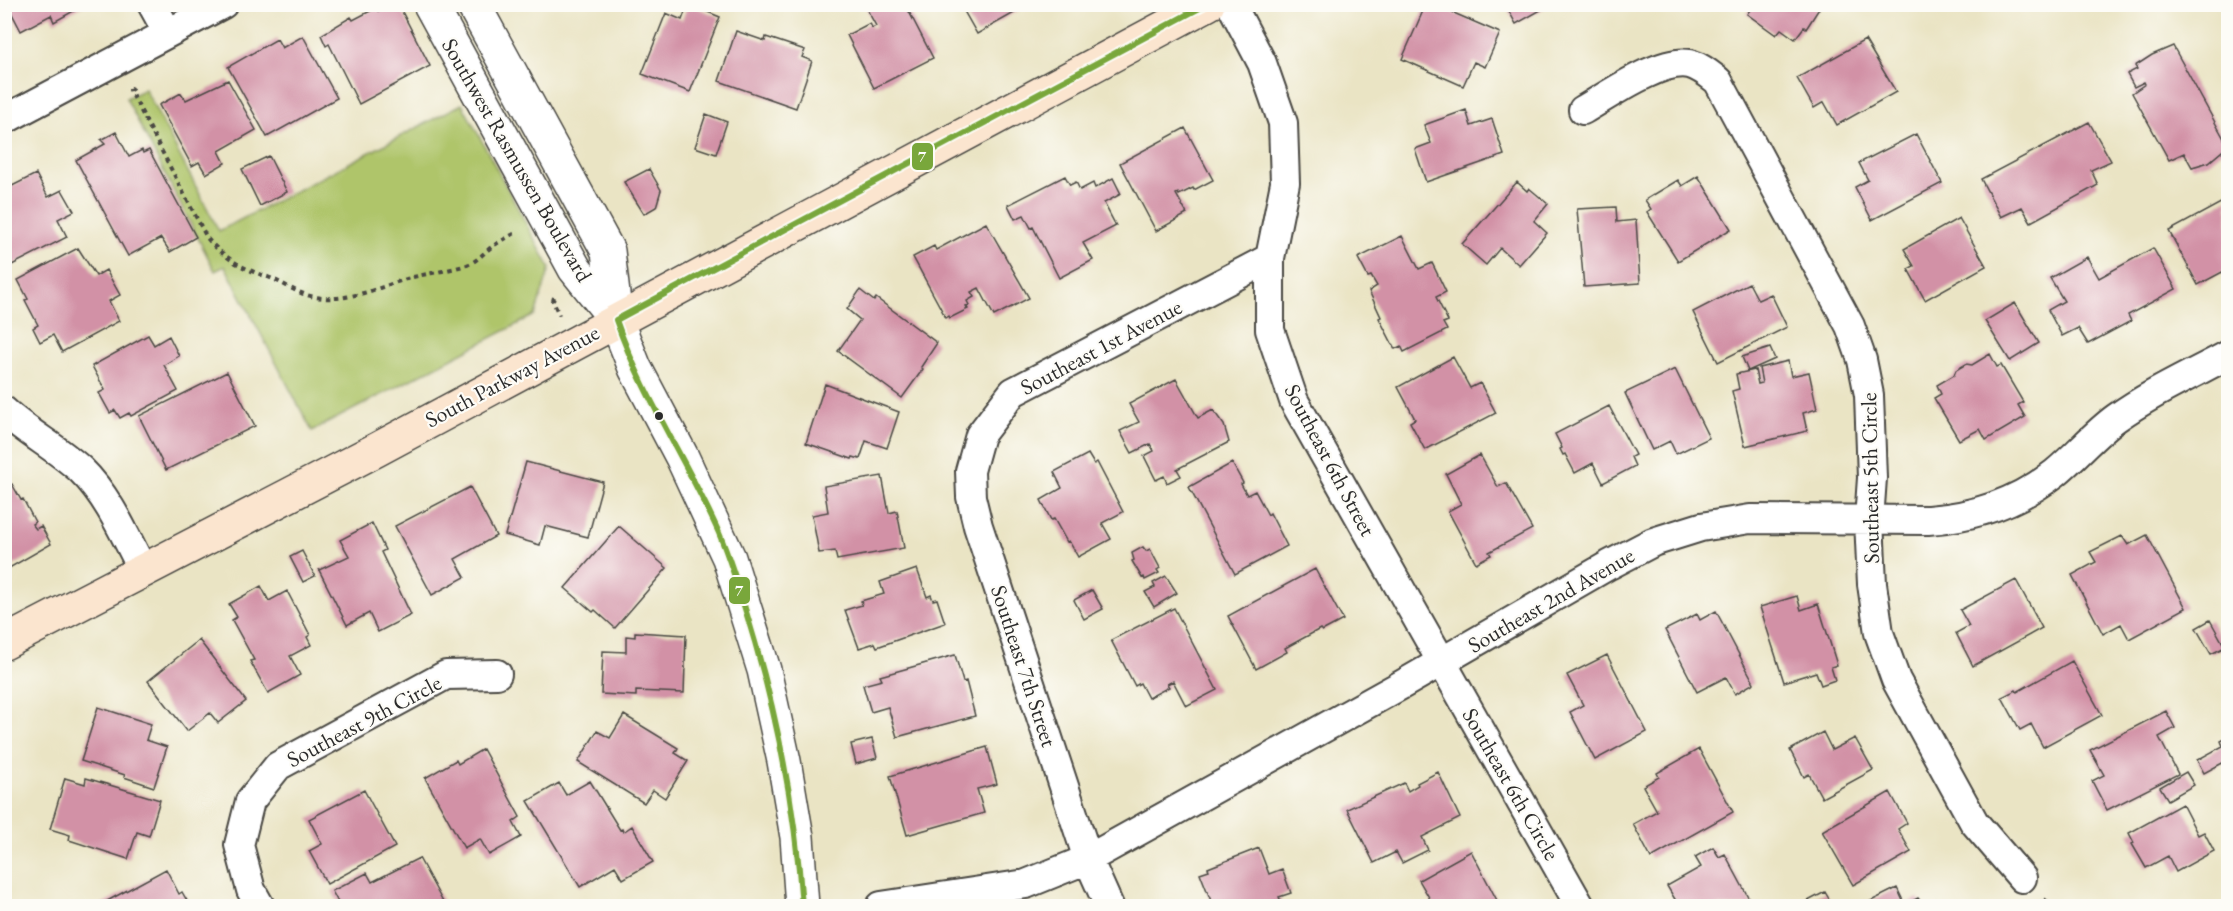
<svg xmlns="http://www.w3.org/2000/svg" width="2233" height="911" viewBox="0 0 2233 911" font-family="'EB Garamond',serif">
  <rect width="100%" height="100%" fill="#fdfcf7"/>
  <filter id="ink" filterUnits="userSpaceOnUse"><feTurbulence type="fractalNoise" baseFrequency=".0167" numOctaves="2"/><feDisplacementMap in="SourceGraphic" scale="12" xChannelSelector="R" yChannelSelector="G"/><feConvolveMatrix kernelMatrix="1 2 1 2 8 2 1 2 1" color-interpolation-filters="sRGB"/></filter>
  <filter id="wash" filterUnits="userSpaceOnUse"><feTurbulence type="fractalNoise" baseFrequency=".008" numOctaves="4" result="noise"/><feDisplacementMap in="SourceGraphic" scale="24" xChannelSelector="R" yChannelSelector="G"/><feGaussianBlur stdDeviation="1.35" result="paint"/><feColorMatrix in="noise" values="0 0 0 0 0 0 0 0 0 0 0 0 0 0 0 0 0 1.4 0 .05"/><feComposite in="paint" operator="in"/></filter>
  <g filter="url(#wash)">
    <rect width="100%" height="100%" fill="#eae4c4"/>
    <path fill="#afc56a" stroke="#6d784a" stroke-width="1.5" d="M145,89L219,231L462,104L550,268L535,315L312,431L225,266L215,271L126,98Z"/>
    <g id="blocks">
      <path fill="#d291a6" d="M7,4H86L54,22L51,15L21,31Z
        M390,4H398L430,66L359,104L329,44L326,46L321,35L351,17L353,20L376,8L378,11Z
        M688,4L720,17L690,92L642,74L666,13L682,20Z
        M864,4H905L933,58L874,88L847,35L870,23L872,28L876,26Z
        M960,4H1030L977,34Z
        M1426,4H1433L1500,33L1485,67L1474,62L1463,86L1402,59Z
        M1505,4H1547L1548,6L1516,24Z
        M1754,4H1822L1806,29L1804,27L1795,39L1781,29L1776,35L1747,14Z
        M736,31L765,41L766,37L805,50L802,57L812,61L796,108L719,81Z
        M303,36L337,98L267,137L228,67L277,39L282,48Z
        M1865,40L1896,92L1837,125L1824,102L1814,108L1797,78Z
        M2173,46L2228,146L2209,162L2192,167L2184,153L2169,160L2132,93L2145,84L2144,82L2134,87L2127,74L2137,69L2135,66L2152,55Z
        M228,80L256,130L219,151L225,163L206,174L199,162L192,166L159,105L181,93L186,100Z
        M1466,110L1471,126L1492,119L1504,155L1426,182L1415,149L1431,143L1424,125Z
        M706,114L727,122L716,154L695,147Z
        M2089,122L2111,161L2091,170L2098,185L2031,222L2022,207L2001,217L1981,179Z
        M1185,128L1213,180L1194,190L1193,188L1179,195L1178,193L1176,194L1187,214L1156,231L1120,163Z
        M116,132L129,157L142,150L143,153L149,150L196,237L170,252L161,238L128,256L76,160L105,144L101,140Z
        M1916,134L1942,183L1872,220L1855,187L1868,180L1859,163Z
        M269,156L287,192L260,206L242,169Z
        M649,169L661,190L656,207L644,214L624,182Z
        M36,174L48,197L62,190L74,211L58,219L67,237L4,269V190Z
        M1065,176L1070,185L1076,182L1080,190L1093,183L1095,188L1113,178L1121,194L1104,203L1116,226L1083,243L1093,260L1059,278L1033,227L1031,228L1024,215L1015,219L1008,205Z
        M1698,176L1731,229L1678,261L1647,212L1651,209L1645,200L1678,180L1682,186Z
        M1517,182L1527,191L1529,188L1548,204L1534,221L1547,233L1519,265L1500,248L1486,265L1462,244Z
        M2228,199V269L2198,285L2169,231Z
        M1616,207L1617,222L1636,220L1640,283L1584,287L1577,209Z
        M1959,218L1986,266L1925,300L1908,269L1914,266L1904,249Z
        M986,223L1029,298L994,316L979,288L971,292L974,297L967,301L969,305L966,306L968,309L950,318L949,316L946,318L913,257L934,246L936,250Z
        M1402,236L1419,269L1432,263L1446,292L1436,297L1448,321L1443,323L1447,330L1404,352L1401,346L1395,349L1379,318L1381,317L1369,291L1377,286L1371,276L1368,277L1358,258Z
        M78,248L96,276L106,270L120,295L109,301L119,321L62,352L53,335L40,342L33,328L38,325L25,300L28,299L18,280Z
        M2153,248L2176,289L2128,315L2131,321L2088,344L2078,328L2062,336L2048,310L2064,301L2050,278L2087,257L2099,278Z
        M1749,283L1758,300L1771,294L1787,327L1718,362L1693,312Z
        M860,290L874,301L876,298L937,343L921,367L923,369L902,398L838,351L860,320L847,309Z
        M2015,303L2039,343L2010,361L1985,321Z
        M148,335L154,345L169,336L179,356L164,365L178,391L131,416L129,413L120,418L115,410L110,413L99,393L105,390L92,366Z
        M1770,348L1775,359L1748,371L1742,357Z
        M1990,354L1997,367L2001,365L2023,402L2018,405L2025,417L1986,440L1980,429L1959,440L1934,398L1941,394L1937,385L1954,375L1956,370L1966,364L1972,365Z
        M1453,357L1470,388L1480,383L1496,413L1425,450L1410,422L1415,419L1398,387Z
        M1788,361L1791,376L1809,372L1817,409L1803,413L1807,431L1745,446L1732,391L1739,389L1736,374L1755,370L1758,384L1762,383L1759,368Z
        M1675,369L1709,438L1676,454L1670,441L1652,450L1625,393Z
        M227,372L255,426L166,470L139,416Z
        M1176,379L1198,418L1213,410L1224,425L1229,442L1177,469L1181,476L1167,483L1164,476L1156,480L1144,456L1154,451L1150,444L1132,453L1120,431L1139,422L1129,404Z
        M825,384L899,412L887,448L866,441L860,459L853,457L852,459L806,443Z
        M1609,406L1635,455L1631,457L1635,466L1603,483L1593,463L1575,473L1565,454L1563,455L1560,449L1562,448L1555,434Z
        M1088,454L1094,464L1097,462L1123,512L1102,523L1111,539L1078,557L1069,541L1067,542L1054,519L1051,520L1041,500L1062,488L1054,472Z
        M1480,455L1498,487L1506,483L1532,529L1489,552L1491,555L1476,563L1448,511L1461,504L1446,474Z
        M526,462L603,482L588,537L545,526L540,545L505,535Z
        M1232,463L1243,483L1241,484L1247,495L1255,491L1268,515L1270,513L1287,546L1235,574L1189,487Z
        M882,476L889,513L897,511L904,548L837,560L835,551L819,553L812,515L828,512L824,486Z
        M12,484L21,500L23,499L35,522L32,524L36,529L41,526L51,544L4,571V488Z
        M470,487L496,536L455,559L465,577L432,595L395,526Z
        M372,523L385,550L381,552L411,615L378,632L369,613L347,625L319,570L349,556L340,540Z
        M619,526L667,568L615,628L595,610L593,612L565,588Z
        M2147,535L2186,608L2129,639L2121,624L2103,634L2072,575L2096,562L2090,552L2122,536L2128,545Z
        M1143,547L1146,551L1150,549L1160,568L1157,570L1159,573L1145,580L1144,577L1142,578L1132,561L1134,560L1132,553Z
        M302,551L315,576L303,582L290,557Z
        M917,569L927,597L931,595L933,600L937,599L945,623L877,647L875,643L859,648L845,610L862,605L861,601L884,594L880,582Z
        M1315,569L1343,620L1322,631L1320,629L1285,648L1287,652L1256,669L1228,616Z
        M1166,576L1177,593L1154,607L1145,592L1155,587L1153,583Z
        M2016,580L2042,628L1973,666L1956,633L1969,626L1960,610Z
        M261,586L269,601L287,591L310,635L307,637L311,645L290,656L300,675L268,693L250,661L254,660L232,620L237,617L229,604Z
        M1092,590L1103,609L1084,619L1074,600Z
        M1797,596L1801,610L1818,604L1837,665L1831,667L1835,680L1821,685L1816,672L1784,682L1760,607Z
        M1174,608L1217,690L1186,706L1173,681L1167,684L1169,687L1148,698L1140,683L1135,686L1111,640Z
        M1716,611L1754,683L1735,694L1726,677L1697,692L1665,630L1697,614L1700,620Z
        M2210,620L2225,647L2211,654L2196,628Z
        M635,632L686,635L684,693L636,691V696L601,694L603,651L626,652V636L635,637Z
        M199,640L246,701L218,723L210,713L187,731L148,681Z
        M955,655L963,682L966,681L975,716L897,737L888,707L871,712L863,685L882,680L880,676Z
        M1607,655L1647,732L1595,760L1570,712L1583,705L1567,675Z
        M2072,661L2102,715L2043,747L2031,724L2020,730L2002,697L2016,690L2017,692Z
        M98,707L151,724L146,740L167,747L154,787L124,777L125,775L81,761Z
        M2166,711L2175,728L2159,737L2178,774L2107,810L2092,781L2104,775L2090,750Z
        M624,715L678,748L675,753L688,761L665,798L653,790L644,803L578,762L597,731L610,738Z
        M1823,732L1832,750L1855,738L1873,770L1822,798L1809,774L1804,777L1790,750Z
        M2228,737V760L2204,773L2197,760L2223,746L2221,741Z
        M872,739L877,758L856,764L851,744Z
        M987,747L997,784L977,789L984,813L907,835L890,776Z
        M483,749L520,817L513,822L521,837L489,855L480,839L464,848L425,778L456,760L458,764Z
        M1699,749L1733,812L1651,858L1633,824L1657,811L1643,786L1659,777L1657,773Z
        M1438,772L1460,818L1422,837L1428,850L1402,863L1396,852L1374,863L1347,809L1404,783L1408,791L1418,785L1417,783Z
        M2186,772L2194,785L2168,800L2160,787Z
        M65,778L85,784L86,778L160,800L149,836L137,832L128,859L69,840L70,835L50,829Z
        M590,781L620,830L622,829L623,832L632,826L653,862L623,879L615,866L580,887L528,801L559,783L566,795Z
        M364,790L395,847L327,884L309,851L322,844L309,819Z
        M1890,792L1907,823L1898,829L1911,852L1853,885L1822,831Z
        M2182,804L2198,835L2204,832L2214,851L2176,872L2168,856L2146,868L2132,844L2134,843L2129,833Z
        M1713,847L1719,857L1725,854L1753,906H1679L1667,886L1701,867L1695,857Z
        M1259,848L1269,874L1282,869L1291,893L1279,897L1283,906H1213L1200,873L1209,870L1208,868Z
        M1471,851L1500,906H1434L1419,880Z
        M419,858L444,904L439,906H340L332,891L367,873L372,882Z
        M166,869L179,894L182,892L190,906H98Z
        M1897,888L1905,905L1918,898L1924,906H1861Z
        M1825,892L1833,906H1809L1806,902Z"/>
    </g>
  </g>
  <g filter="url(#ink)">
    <use href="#blocks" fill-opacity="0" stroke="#484742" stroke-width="1.5"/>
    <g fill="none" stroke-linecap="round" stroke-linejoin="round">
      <g stroke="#484742" stroke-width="32">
        <path id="minor" d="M152,4L168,33
          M1231,4L1262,63L1283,123L1285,183L1270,258V330L1294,401L1580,906
          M1583,110C1609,95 1661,58 1690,64C1701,67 1709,74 1718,81L1850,326L1862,360L1869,395L1872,478L1869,520L1872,584L1879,633L1896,680L1974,822L2022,878
          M4,120L223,4
          M4,411C28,433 57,448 81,470C109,497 126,538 144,572
          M260,906L251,890L239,845L250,801L278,766L446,675L497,674
          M881,906L1026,884L1088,859L1403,684L1609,565L1653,542L1701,527L1750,519L1928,520C1974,517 2018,502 2055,473C2076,456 2094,434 2116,418C2151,393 2191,375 2228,355
          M1109,906L1088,859L978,526L971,497L970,471L980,435L1013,392L1270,258"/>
      </g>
      <g stroke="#484742" stroke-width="36">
        <path id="tertiary" d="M430,4L575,269L616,320
          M473,4L608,251L616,320L635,368L682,457L729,558L764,670L784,761L797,837L802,906"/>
      </g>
      <g stroke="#484742" stroke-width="36">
        <path id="secondary" d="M4,643L376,450L1208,4"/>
      </g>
      <path stroke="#484742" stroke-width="4" stroke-dasharray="4.5 4.5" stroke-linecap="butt" d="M133,88L130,90L207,238C224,258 243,269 268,277C284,283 297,294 315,297C349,303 381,286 413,277C431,273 450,270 467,265C478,261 484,252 493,246C500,241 509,237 517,232
        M554,297L553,301L559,315
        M2044,899L2052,906"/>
      <use href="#minor" stroke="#fff" stroke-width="28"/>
      <use href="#tertiary" stroke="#fff" stroke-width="33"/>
      <use href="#secondary" stroke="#fbe5cf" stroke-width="33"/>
      <g stroke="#fdfcf7" stroke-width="10">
        <path id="bus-1" d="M802,906C796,816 780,729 755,642C744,605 734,569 719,533C687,461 642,395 616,320L1207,4"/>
      </g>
      <use href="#bus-1" stroke="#79a73b" stroke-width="6"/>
    </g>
  </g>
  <circle fill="#2b2b2b" stroke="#fdfcf7" stroke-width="2" cx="659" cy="416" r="5"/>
  <g text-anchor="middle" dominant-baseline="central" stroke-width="4.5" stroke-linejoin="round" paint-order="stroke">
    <g font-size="22" fill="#2b2b2b" stroke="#fdfcf7">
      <text transform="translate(517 160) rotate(60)">Southwest Rasmussen Boulevard</text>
      <text transform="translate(1101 347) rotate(-28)">Southeast 1st Avenue</text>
      <text transform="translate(512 376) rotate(-28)">South Parkway Avenue</text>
      <text transform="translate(1330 460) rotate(62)">Southeast 6th Street</text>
      <text transform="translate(1870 478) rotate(-91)">Southeast 5th Circle</text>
      <text transform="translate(1551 600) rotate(-30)">Southeast 2nd Avenue</text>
      <text transform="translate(1024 666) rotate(72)">Southeast 7th Street</text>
      <text transform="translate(364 721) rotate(-28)">Southeast 9th Circle</text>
      <text transform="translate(1511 784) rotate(60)">Southeast 6th Circle</text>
    </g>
  </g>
  <g stroke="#fdfcf7" stroke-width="2">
    <rect x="911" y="142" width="23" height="29" rx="6" fill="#79a73b"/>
    <rect x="728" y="576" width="23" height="29" rx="6" fill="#79a73b"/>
  </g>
  <g font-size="16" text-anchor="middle" font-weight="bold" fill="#fff">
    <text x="922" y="162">7</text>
    <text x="739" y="596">7</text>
  </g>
  <rect width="2233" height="911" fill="none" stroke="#fdfcf7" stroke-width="24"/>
</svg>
